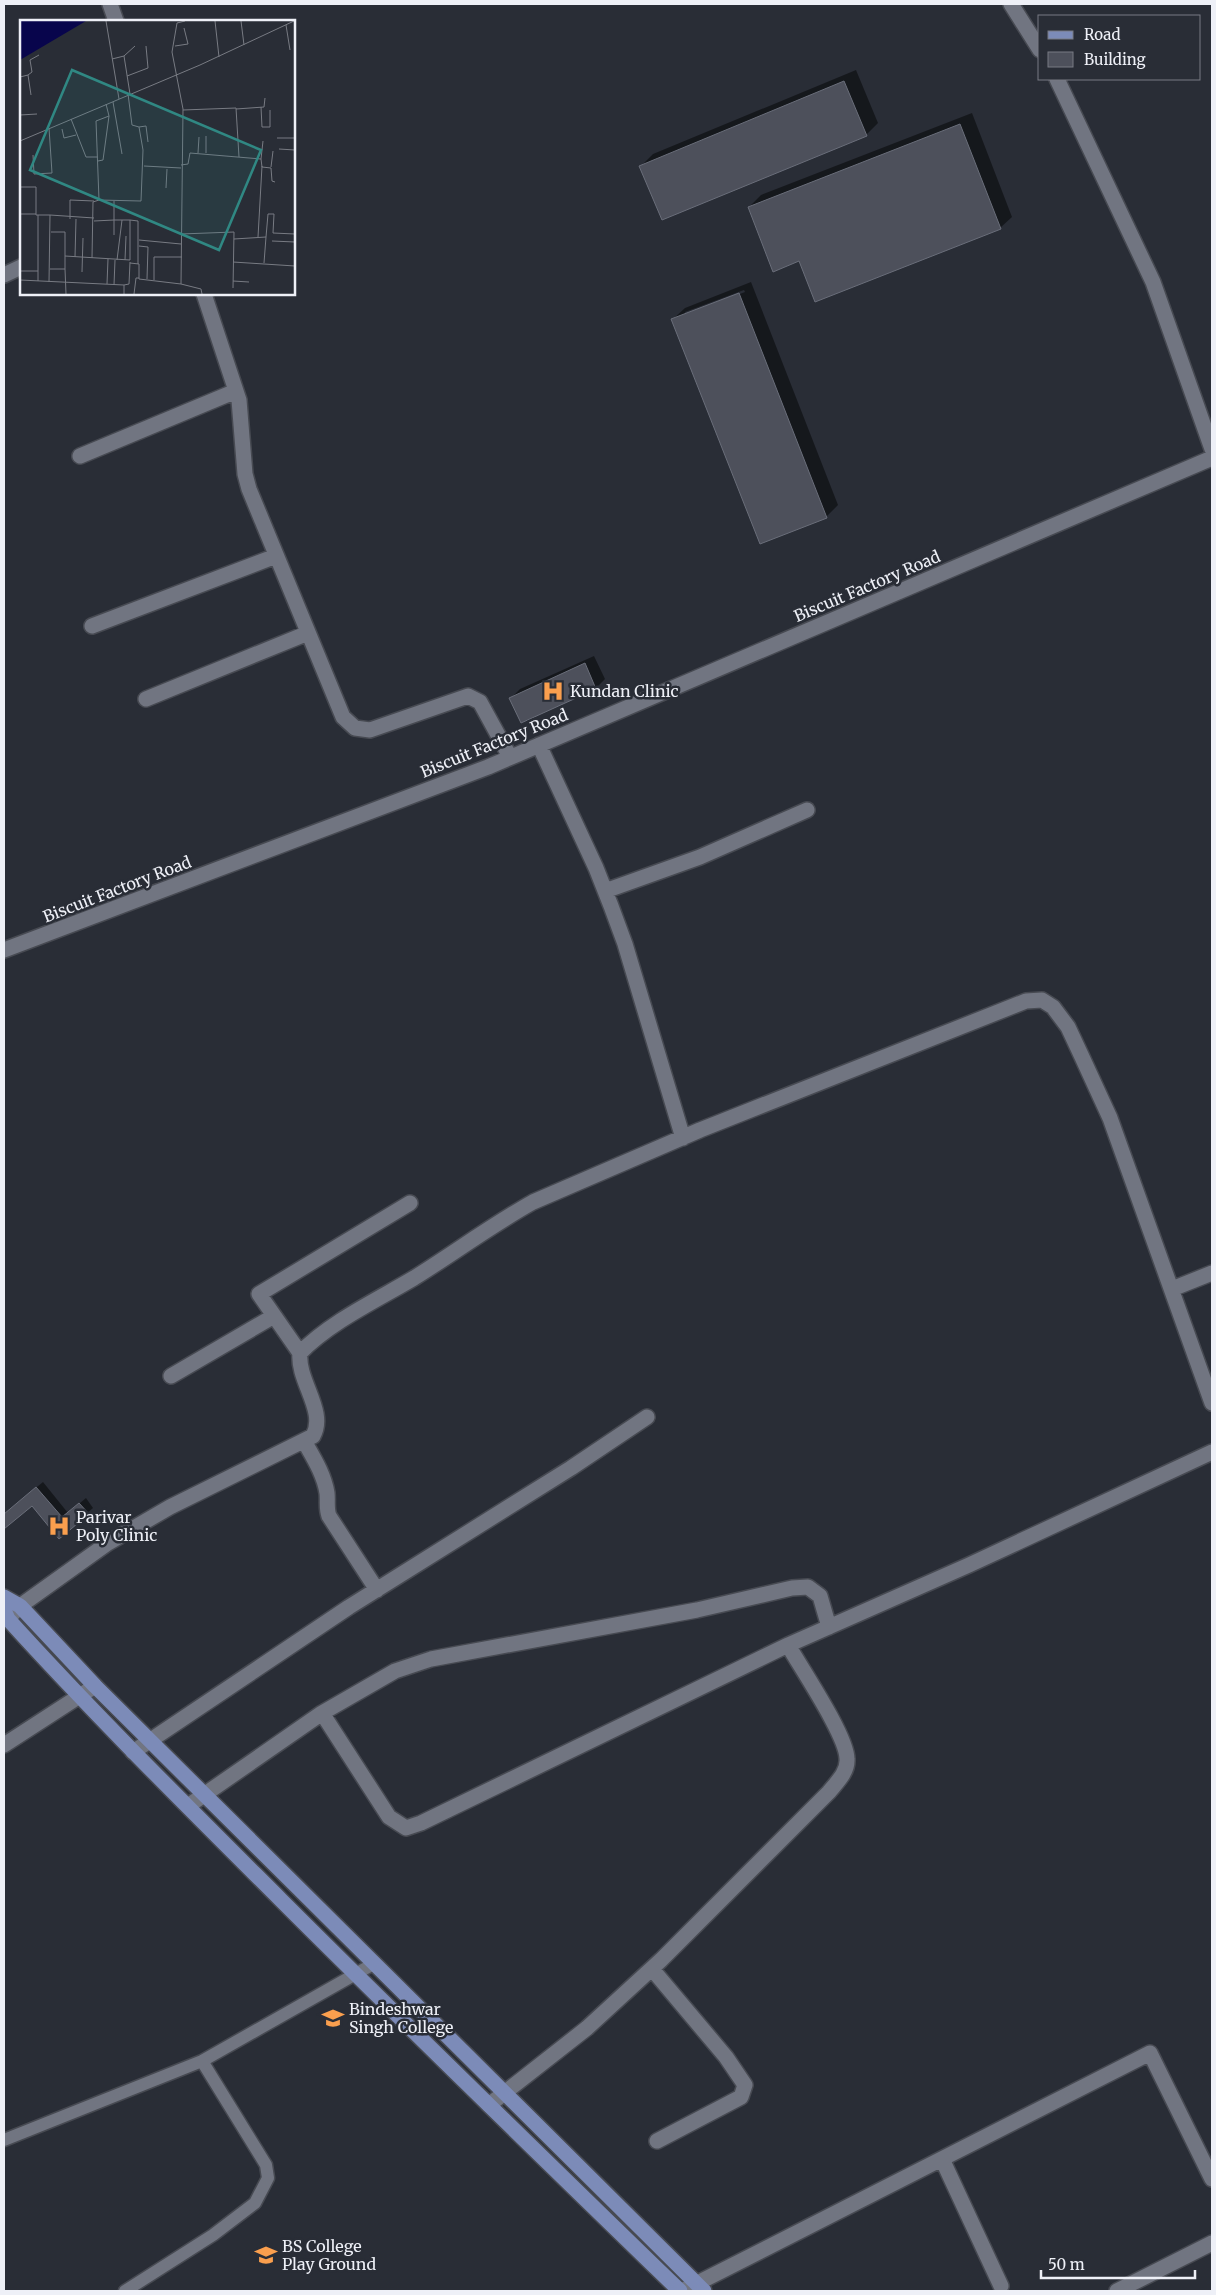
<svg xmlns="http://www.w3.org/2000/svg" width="1216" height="2295" viewBox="0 0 1216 2295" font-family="Merriweather,serif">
  <rect width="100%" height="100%" fill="#292d36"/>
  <path fill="#0007" fill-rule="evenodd" d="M856,70L878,123L866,135L641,166L653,154Z
    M972,113L1012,217L1000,228L800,260L749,207L761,195Z
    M751,282L838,505L826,517L673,319L685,308ZM744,290L745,292L685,315V312Z
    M594,656L605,679L596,688L521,722L511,698L520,689Z
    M43,1482L68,1513L86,1498L93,1508L59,1537L32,1504L4,1528V1514Z"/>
  <path fill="#4d505b" stroke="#6a6e7a" d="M844,81L867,136L662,220L639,166Z
    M960,124L1001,229L815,302L799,261L773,272L748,207Z
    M739,293L827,518L760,544L671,319Z
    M585,663L596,689L521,723L509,698Z
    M36,1487L62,1517L79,1503L89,1514L59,1539L32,1506L4,1529V1514Z"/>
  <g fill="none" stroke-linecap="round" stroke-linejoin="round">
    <g stroke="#474a52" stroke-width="15">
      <path id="service" d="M4,2140L202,2061L375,1963
        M125,2291L213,2235L255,2203L268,2178L266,2165L202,2061"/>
    </g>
    <g stroke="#474a52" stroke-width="18">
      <path id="minor" d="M110,4L116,21
        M1011,4L1040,50
        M1057,79L1153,282L1212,449
        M4,275L21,267
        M204,294L239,400L245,474L249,489L343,717L355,728L370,730L468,696L480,702L510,757
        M80,456L236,391
        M92,626L276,556
        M146,699L308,633
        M539,745L596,868L611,906L625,944L683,1138
        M605,891L700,857L807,810
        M4,950L488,767L1212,458
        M1172,1289L1212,1273
        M300,1353L259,1294L410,1203
        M171,1376L274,1316
        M304,1441C313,1457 324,1474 327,1493C328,1501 326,1508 329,1516L377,1590
        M8,1619L20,1606L108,1543L170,1507L313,1436C327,1411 297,1381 300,1353C330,1322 377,1300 414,1278C454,1253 492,1225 533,1202L700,1130L1026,1001L1042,1000L1053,1007L1068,1027L1082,1057L1110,1118L1212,1403
        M322,1713L395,1671L431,1659L697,1610L792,1588L808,1587L820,1596L829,1627
        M4,1745L95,1686
        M133,1752L349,1607L571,1468L647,1417
        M188,1806L322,1713L389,1817L406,1828L421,1823L788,1645L969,1565L1212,1452
        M652,1969L726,2057L745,2085L741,2097L657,2141
        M489,2105L587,2028L661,1960L829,1792C837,1782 848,1772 847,1759C847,1736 801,1668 788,1645
        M942,2159L1001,2286
        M682,2291L1150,2053L1212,2179
        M1117,2291L1212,2243"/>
    </g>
    <g stroke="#474a52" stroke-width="18">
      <path id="primary" d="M4,1597L20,1606L95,1686L704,2291
        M4,1610L8,1619C96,1716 189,1808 281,1900C413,2032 547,2162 680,2291"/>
    </g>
    <use href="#service" stroke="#717581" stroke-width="12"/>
    <use href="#minor" stroke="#717581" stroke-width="15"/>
    <use href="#primary" stroke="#7c8bb8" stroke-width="15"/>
  </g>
  <defs>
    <g id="hospital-bare" transform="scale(1.725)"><path d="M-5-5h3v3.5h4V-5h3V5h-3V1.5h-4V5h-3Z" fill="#fa9f4e" stroke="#292d36" stroke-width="2.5" paint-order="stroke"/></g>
    <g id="university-bare" transform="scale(1.725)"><path d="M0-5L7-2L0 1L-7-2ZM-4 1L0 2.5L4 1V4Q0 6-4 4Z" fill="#fa9f4e" stroke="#292d36" stroke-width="2.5" paint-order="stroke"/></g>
  </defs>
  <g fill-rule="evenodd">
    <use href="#hospital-bare" x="553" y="691"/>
    <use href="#hospital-bare" x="59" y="1526"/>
    <use href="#university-bare" x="333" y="2018"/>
    <use href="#university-bare" x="266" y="2255"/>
  </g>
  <g text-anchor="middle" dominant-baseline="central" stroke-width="5" stroke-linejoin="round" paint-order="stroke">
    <g font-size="16" fill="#eef0f7" stroke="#292d36">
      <text transform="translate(867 586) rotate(-23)">Biscuit Factory Road</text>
      <text transform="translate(494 743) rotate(-22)">Biscuit Factory Road</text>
      <text transform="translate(117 889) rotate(-21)">Biscuit Factory Road</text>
    </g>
    <g font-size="16" fill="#eef0f7" stroke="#292d36" text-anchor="start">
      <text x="570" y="691">Kundan Clinic</text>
      <text x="76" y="1517">Parivar<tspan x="76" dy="18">Poly Clinic</tspan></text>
      <text x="349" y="2009">Bindeshwar<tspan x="349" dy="18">Singh College</tspan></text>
      <text x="282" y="2246">BS College<tspan x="282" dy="18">Play Ground</tspan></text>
    </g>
  </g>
  <g transform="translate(20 20)">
    <rect width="275" height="275" fill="#292d36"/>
    <path d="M0,1H66L0,40Z" fill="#08054c"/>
    <path fill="none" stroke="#787b83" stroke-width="1" d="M86,1L99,79M165,1L157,3L152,32L163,89L161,264L181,269L182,274M195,1L199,37M221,1L224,25M266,5L270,30M155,26L168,24L164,8M104,36L110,74M92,39L104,36L115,26M8,55L12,52L10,40L19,35M107,56L128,48L126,26M0,57L8,55L11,75M93,82L102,134M86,84L89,96L76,101L79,180L121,181L123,130L119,107L112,105L108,74M241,87L242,107H250V90M216,89L244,87L245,78M163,90L216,88L219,137M0,95L17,94M51,99L66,137H78M119,107L126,106L128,122M42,109L44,118L56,115M257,118H275M0,121L180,45L274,1M259,129L275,130M178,133L179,117M186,133V116M13,135L14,154L32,153L29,108M241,139L243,121M78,141L83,140L89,96M161,145L168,144L170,133L241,139L242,147L251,148L252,161L255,162M124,146L161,148M251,147L253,131M0,167H16V195H30L29,262M146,168L147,149M0,194H16M30,195L74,198M50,199V180L74,181M110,200L118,201V244M74,201L94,200V215M31,212H45V236M161,214L214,212L213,268M238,217L242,146M214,219L246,217L248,194H254L253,213L275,214M119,220L161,224M252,221L275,222M119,226L128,227L127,259M55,237L56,199M72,238L73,182L79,180M97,240L102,200M105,240L106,216M213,242L275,246M110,243L119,244V259L161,264M244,243L246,217M30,249H45V236L110,240V200H94V181M45,249L46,274M0,251H18M62,252L63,218M0,260L104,265V274M134,260V237H162M18,261V195M213,261L229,262M87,264L88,239M94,265L95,240M104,265L109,264L110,242M114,274L116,258H119"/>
    <path fill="#308883" fill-opacity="0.15" stroke="#308883" stroke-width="2.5" d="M52,50L241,130L199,230L10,150Z"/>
    <rect width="275" height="275" fill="none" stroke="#eef0f7" stroke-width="2.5"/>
  </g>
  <rect width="1216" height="2295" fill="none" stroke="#eef0f7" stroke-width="10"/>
  <rect x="1038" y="15" width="162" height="65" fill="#292d36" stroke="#787b83"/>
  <rect x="1048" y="31" width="25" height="8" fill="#7c8bb8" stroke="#787b83"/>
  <text x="1084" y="40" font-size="15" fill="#eef0f7">Road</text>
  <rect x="1048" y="52" width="25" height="15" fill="#4d505b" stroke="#787b83"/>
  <text x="1084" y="65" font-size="15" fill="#eef0f7">Building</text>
  <path d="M1041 2270v8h154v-8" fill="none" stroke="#eef0f7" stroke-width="2.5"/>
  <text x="1048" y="2270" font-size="15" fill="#eef0f7" stroke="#292d36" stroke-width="4" paint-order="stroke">50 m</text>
</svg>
